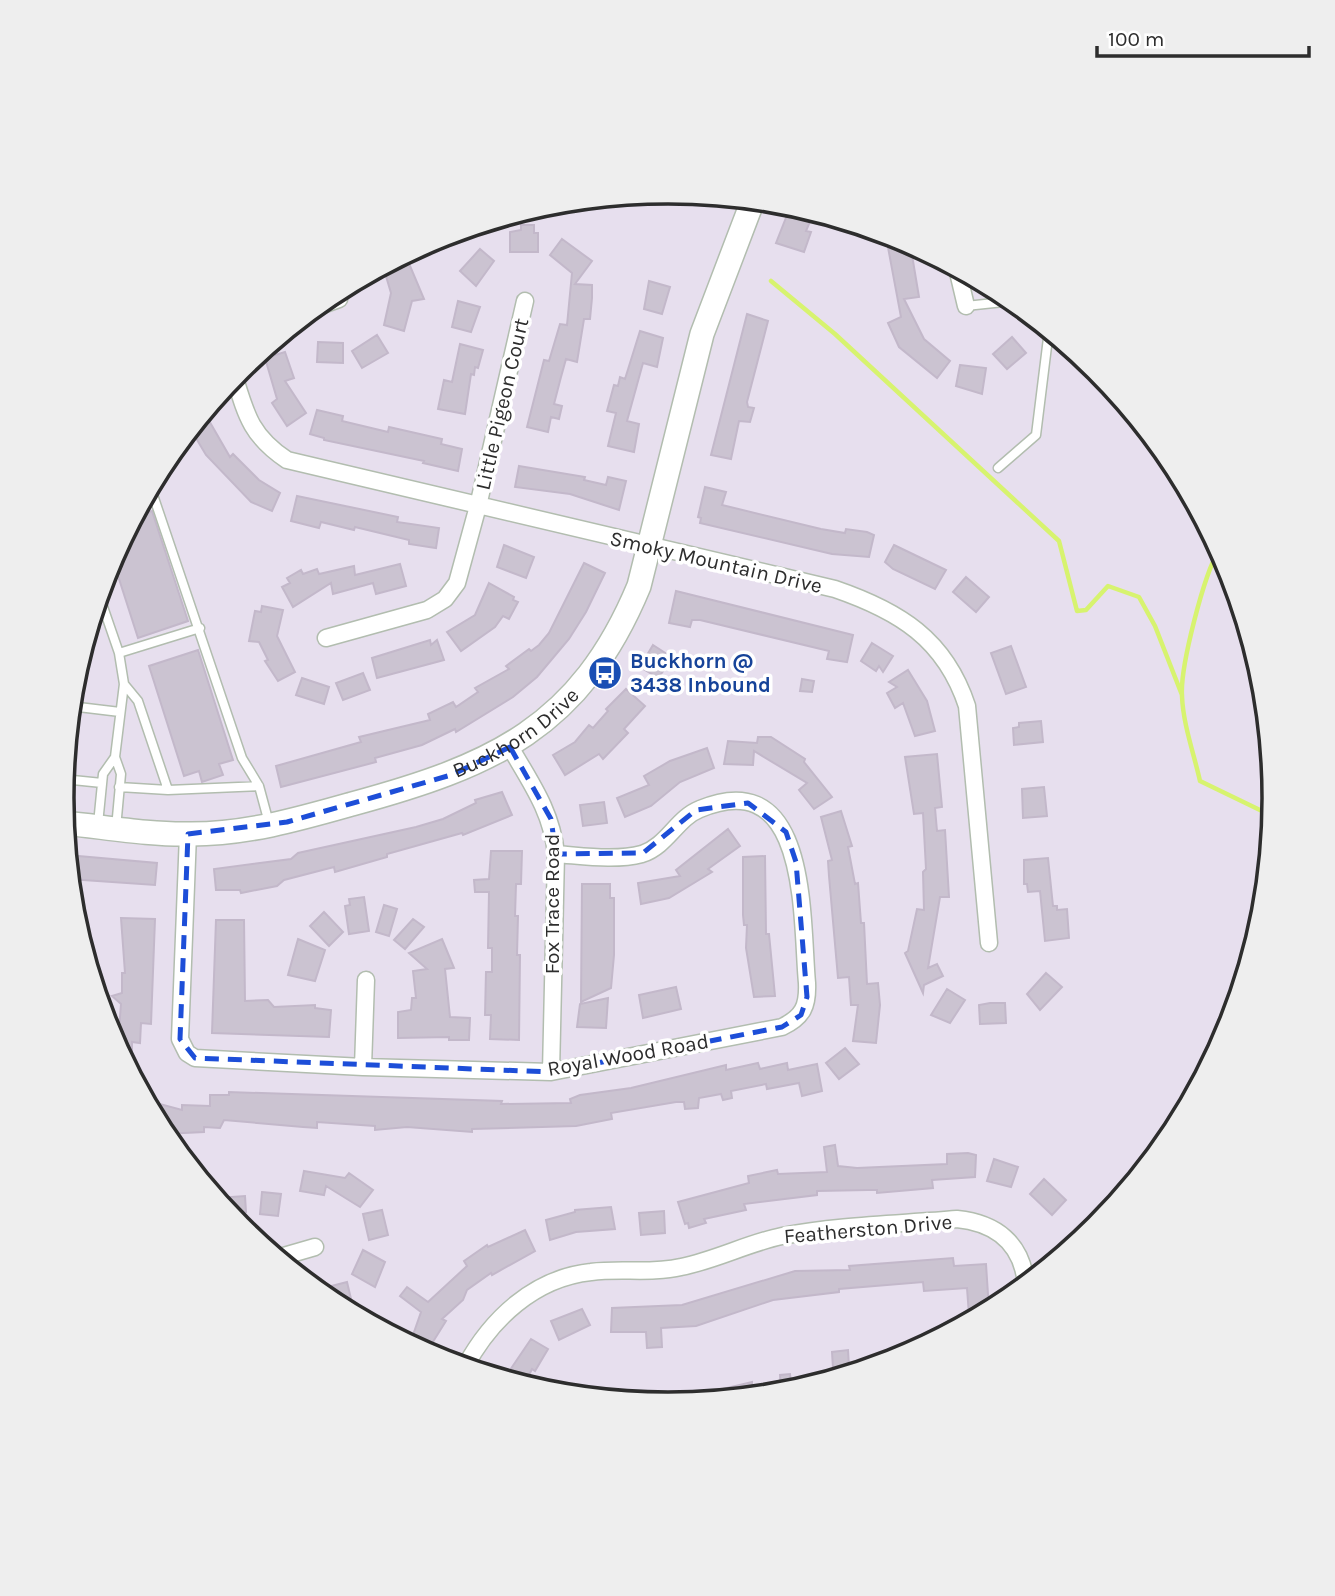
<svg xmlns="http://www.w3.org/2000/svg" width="1335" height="1596" viewBox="0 0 1335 1596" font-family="Karla,sans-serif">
  <rect width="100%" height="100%" fill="#e7dfee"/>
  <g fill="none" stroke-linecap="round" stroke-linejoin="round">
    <path stroke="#d7f36f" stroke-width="4.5" d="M771,281L835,334L1059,541L1077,611L1086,610L1108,586L1139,597L1155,626L1182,695
      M1219,550C1204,574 1180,667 1182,696C1183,724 1194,754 1200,781L1262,811L1272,821"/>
  </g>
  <path fill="#cbc3d1" stroke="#c3b8ca" stroke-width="2" d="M791,205L814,212L806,231L811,232L804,252L776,243Z
    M521,225H534V233H538V252H510V232L521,230Z
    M899,238L910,243L919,297L904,299L924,339L950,361L937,378L899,347L888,323L901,317L887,242Z
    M562,239L592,261L575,284L592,285V298L590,319H584L577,362L566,359L561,377L554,404L562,406L559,419L551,417L548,432L527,427L544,360L549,361L560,324L567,325L572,273L550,255Z
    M480,249L494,261L476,286L460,271Z
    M405,254L424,299L412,301L404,331L384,325L391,293L383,266Z
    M649,281L670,287L662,314L644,309Z
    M458,301L480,307L471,332L452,327Z
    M747,314L768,321L747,402L748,407L754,408L750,422L739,421L731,459L711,455Z
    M640,331L663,338L657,367L643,363L627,421L639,424L634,452L608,446L616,413L607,411L614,385L618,386L620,377L625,379Z
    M377,335L388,353L362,368L352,351Z
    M1012,337L1026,353L1007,369L993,354Z
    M318,342L343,343V363L317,362Z
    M460,344L483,350L478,368L475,367L474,375L471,374L465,414L438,409L444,380L452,382Z
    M285,352L294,378L285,381L306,413L287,426L272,403L277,399L265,358Z
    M960,365L986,368L982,394L956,386Z
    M317,410L343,416L342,421L388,432L389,427L442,439L441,444L462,449L458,471L423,463L424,461L324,440V438L310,434Z
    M204,412L230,457L233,454L259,480L280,493L272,511L251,502L206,455L190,428Z
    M519,466L585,477L584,480L606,485L608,477L626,481L619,510L570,494L515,487Z
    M705,487L726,492L722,505L821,529L845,533L846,529L867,532L874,535L869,557L832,554L700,523L701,518L698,517Z
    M297,496L398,517L397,522L439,528L436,548L409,544V540L355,527L354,530L321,522L319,528L291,521Z
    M152,511L188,621L138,638L112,557L134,517Z
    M504,545L534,557L526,578L497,567Z
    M894,545L946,570L935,589L893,569L885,562Z
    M584,563L605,573L586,612L569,639L537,677L513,697L456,732L455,729L422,745L375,758L376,762L281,787L276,766L361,742L359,737L430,720L428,714L453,702L456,707L478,692L475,688L509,669L506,666L529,649L531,651L539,645L549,633Z
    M400,564L406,586L376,594L373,583L333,594L331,583L293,607L282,587L290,583L287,578L301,570L303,574L317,569L319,574L354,566L355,575Z
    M966,577L989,597L976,612L953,592Z
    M489,583L514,597L513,600L518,602L509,619L503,616L495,627L461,651L447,632L475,615Z
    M676,591L853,635L847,662L827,659L829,651L700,620H692L690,627L669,623Z
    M262,606L283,610L277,636L295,672L278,681L265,661L268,660L259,642L249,641L255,611L261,612Z
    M430,640L431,645L437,640L444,660L377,678L372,658Z
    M872,643L893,656L883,672L879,666L876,671L861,661Z
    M653,645L673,658L658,678L640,667Z
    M1011,646L1026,687L1006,694L991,653Z
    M198,650L233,760L219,764L223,775L202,782L199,771L184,776L149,666Z
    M908,670L927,701L935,731L915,736L903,703L895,708L887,693L897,687L889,682Z
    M363,673L370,690L343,700L336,683Z
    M302,678L329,687L324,704L296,695Z
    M802,679L814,681L812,692L800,691Z
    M626,689L645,706L624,729L628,733L603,759L599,754L565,775L553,755L575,742L589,725L593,728L608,711L606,709Z
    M1041,721L1043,742L1014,745L1013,728L1019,727V723Z
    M758,737H771L805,759L804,762L832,797L814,809L799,790L807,783L754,751L753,765L724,764L728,741L757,743Z
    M707,748L714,768L680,782L651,806L625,817L617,798L649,785L644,776L670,761Z
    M937,754L942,807L935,808L937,831L945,830L949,897H940L928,968L937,964L943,976L924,985L923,993L905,953L908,951L917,909L924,910L923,872L926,869L923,813L914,814L905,757Z
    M1044,787L1047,816L1023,818L1022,789Z
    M502,792L512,815L463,835L462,833L387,854V857L335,872L334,867L284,880L277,886L241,893L240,890H216L214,869L291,859L298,853L316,849L416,827L443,819L476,803L475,800Z
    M604,802L607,823L583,826L580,805Z
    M841,811L852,846L848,847L855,884L858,883L861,923H864L867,984L878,983L880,1005L876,1043L853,1041L858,1005H851L849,977L838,978L829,876L828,861L832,860L821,817Z
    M728,829L740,846L708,869L712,872L669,898L641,904L638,883L680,876L676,870Z
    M491,851H522L521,884H516L515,916H518L517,955H520L519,1040L490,1039L491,1015H485L486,972H492V948H488L489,892H475L474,880L489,879Z
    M67,855L157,863L155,885L69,879Z
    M765,856L766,934H769L775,996L754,997L746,948L747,925H744L743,915V857Z
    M1048,858L1053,906H1057V910L1067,909L1069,938L1045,941L1040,891L1028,892L1027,884H1024V860Z
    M582,884H610V898H614V955L611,988L581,1002Z
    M364,897L369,931L349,934L345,906L350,905L349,899Z
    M384,905L397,909L389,936L376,932Z
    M324,912L343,932L329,946L310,926Z
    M121,918L155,919L151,1024L141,1023L140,1043L132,1042V1077L111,1037V1028L119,1029L121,1004L112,996L122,993V973H125Z
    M413,919L424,927L405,949L394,940Z
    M216,920H244L245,1001L268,1000L274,1007L315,1005V1008L331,1010L329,1037L212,1033Z
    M298,939L325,950L315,981L288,975Z
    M442,939L454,968L445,969L450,1017L470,1018L469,1040H449V1037L398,1038V1012L411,1010L412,998H416L413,971L427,969L409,953Z
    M1046,973L1062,987L1040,1010L1027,994Z
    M676,987L681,1009L643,1018L639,995Z
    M947,989L965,1000L950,1023L931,1015Z
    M608,998L606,1028L577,1027L580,1004Z
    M990,1003H1005L1006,1023L980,1024L979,1005Z
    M845,1048L859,1064L839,1079L826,1063Z
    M758,1063L760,1069L787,1063L788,1070L817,1064L822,1091L802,1096L799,1083L767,1089L766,1084L731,1091L732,1098L723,1100L721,1094L699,1098L698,1108L685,1109L684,1102H676L611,1113L612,1119L576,1126L472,1129V1132L407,1127L375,1130V1126L317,1122V1128L303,1127L224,1120L220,1128L204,1127V1132L163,1134L145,1100L182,1110V1105L210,1106V1095H229V1092L502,1101L501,1104L571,1103L570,1099L580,1095L631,1088L726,1065V1070Z
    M835,1145L838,1166L857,1168L947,1164V1154L968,1153L976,1155L975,1177L932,1180L933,1188L877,1193V1190H868L817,1191V1195L744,1204L746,1210L704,1219L706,1223L689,1228L688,1223L685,1224L678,1202L749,1183L748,1176L777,1170L778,1174L827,1172L824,1147Z
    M994,1159L1018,1167L1011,1187L987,1181Z
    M304,1171L345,1178L349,1173L373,1190L360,1207L326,1186L324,1195L300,1191Z
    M1044,1179L1066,1200L1052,1215L1030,1194Z
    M262,1192L281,1194L278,1216L260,1214Z
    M245,1196L246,1212L242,1211L243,1230L215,1198Z
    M611,1207L615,1229L576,1232L550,1240L546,1220L575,1212V1210Z
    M382,1210L388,1235L369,1240L363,1214Z
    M664,1211L665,1233L641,1235L639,1213Z
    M525,1230L535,1251L492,1275L491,1273L467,1290L463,1300L442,1319L446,1321L431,1345L413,1335L421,1312L400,1296L407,1287L428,1302L467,1266L464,1261L487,1245L488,1247Z
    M363,1250L385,1262L375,1287L352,1274Z
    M953,1258L954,1266L986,1264L989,1310L969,1315L967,1288L924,1291L923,1282L839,1289V1292L773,1300L696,1326L661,1328L662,1347L647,1348L646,1332H611L612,1308L682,1305L795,1271L850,1270L849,1266Z
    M347,1282L352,1303L339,1306L316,1290Z
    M582,1309L590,1325L559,1340L551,1321Z
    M531,1339L548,1349L535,1371L532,1369L524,1385L504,1379Z
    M848,1350L849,1367L833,1368L832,1352Z
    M790,1374L792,1391L781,1393L780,1375Z
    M752,1382V1396L708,1400L706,1393Z"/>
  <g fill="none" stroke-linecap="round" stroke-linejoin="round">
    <g stroke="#b2bdaf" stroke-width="11">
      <path id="lane" d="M966,306L1013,301
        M998,468L1036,435L1049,330
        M150,486L242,758L259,786L269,823
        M99,595L119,653L124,684L115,757L121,774L116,828
        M119,653L200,628
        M73,679L70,706L120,712
        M124,684L138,701L168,790
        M63,779L102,783
        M119,787L168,790L259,786
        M98,824L103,774L115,757"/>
    </g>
    <g stroke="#b2bdaf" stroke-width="19">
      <path id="street" d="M957,268L966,306
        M314,308L339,299
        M234,375C246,415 251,436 287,460L835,589C899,611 945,639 967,706L989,943
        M326,638L427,610L445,599L457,583L478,506L525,301
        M510,747C531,783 552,812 556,854L551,1072
        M188,834L180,1039L187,1053L195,1058L363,1067L551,1072L782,1027C803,1017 808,1006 807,983C801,920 810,763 700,809C677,818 667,846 642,854C615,861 584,856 556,854
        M363,1067L366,980
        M277,1258L315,1247
        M465,1367C491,1319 534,1278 591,1272C621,1268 651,1274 681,1267C716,1260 748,1243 782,1236C839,1225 899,1224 957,1219C996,1223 1022,1243 1026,1284"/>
    </g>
    <g stroke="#b2bdaf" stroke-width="26">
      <g id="secondary">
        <path id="s1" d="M64,823C105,827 149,835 191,834C247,834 299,819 352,804C492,766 580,728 639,586L702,334L753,200"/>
      </g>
    </g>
    <use href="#lane" stroke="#fff" stroke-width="8"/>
    <use href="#street" stroke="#fff" stroke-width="16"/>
    <use href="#secondary" stroke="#fff" stroke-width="23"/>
  </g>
  <path fill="none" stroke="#1d4ed8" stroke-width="5" stroke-dasharray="14 9" stroke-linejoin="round" d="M510,747L551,819L556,854L643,853L696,810L748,803L786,832L796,862L807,997L801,1015L782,1027L551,1072L195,1058L180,1039L188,834L287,822L451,775Z"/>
  <defs>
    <g id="bus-disc" transform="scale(1.75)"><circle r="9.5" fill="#1a4fb4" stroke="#fff"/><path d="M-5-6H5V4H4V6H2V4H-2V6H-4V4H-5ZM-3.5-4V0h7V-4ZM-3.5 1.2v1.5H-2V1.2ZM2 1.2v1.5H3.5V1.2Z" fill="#fff"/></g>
  </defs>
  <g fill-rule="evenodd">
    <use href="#bus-disc" x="605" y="673"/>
  </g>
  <g text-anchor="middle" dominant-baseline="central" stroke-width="7" stroke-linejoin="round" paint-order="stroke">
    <g font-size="21" fill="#2d2d2d" stroke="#fff">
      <text transform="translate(502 404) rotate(-77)">Little Pigeon Court</text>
      <text transform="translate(716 562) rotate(13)">Smoky Mountain Drive</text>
      <text stroke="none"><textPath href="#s1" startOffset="472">Buckhorn Drive</textPath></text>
      <text transform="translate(552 904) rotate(-90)">Fox Trace Road</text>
      <text transform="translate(628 1055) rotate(-10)">Royal Wood Road</text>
      <text transform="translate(868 1229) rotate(-5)">Featherston Drive</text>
    </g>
    <g font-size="21" font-weight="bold" fill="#164399" stroke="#fff" text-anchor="start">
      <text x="630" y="661">Buckhorn @<tspan x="630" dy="24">3438 Inbound</tspan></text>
    </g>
  </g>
  <path d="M0 0H1335V1596H0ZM74 798a594 594 0 1 1 1188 0a594 594 0 1 1-1188 0Z" fill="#eee" fill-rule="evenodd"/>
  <path fill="none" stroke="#2d2d2d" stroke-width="3.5" d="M74 798a594 594 0 1 1 1188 0a594 594 0 1 1-1188 0Z"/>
  <path d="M1097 46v10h212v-10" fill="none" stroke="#2d2d2d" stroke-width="3.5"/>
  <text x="1108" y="46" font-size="21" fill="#2d2d2d" stroke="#ffffff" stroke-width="5" paint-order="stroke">100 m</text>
</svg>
